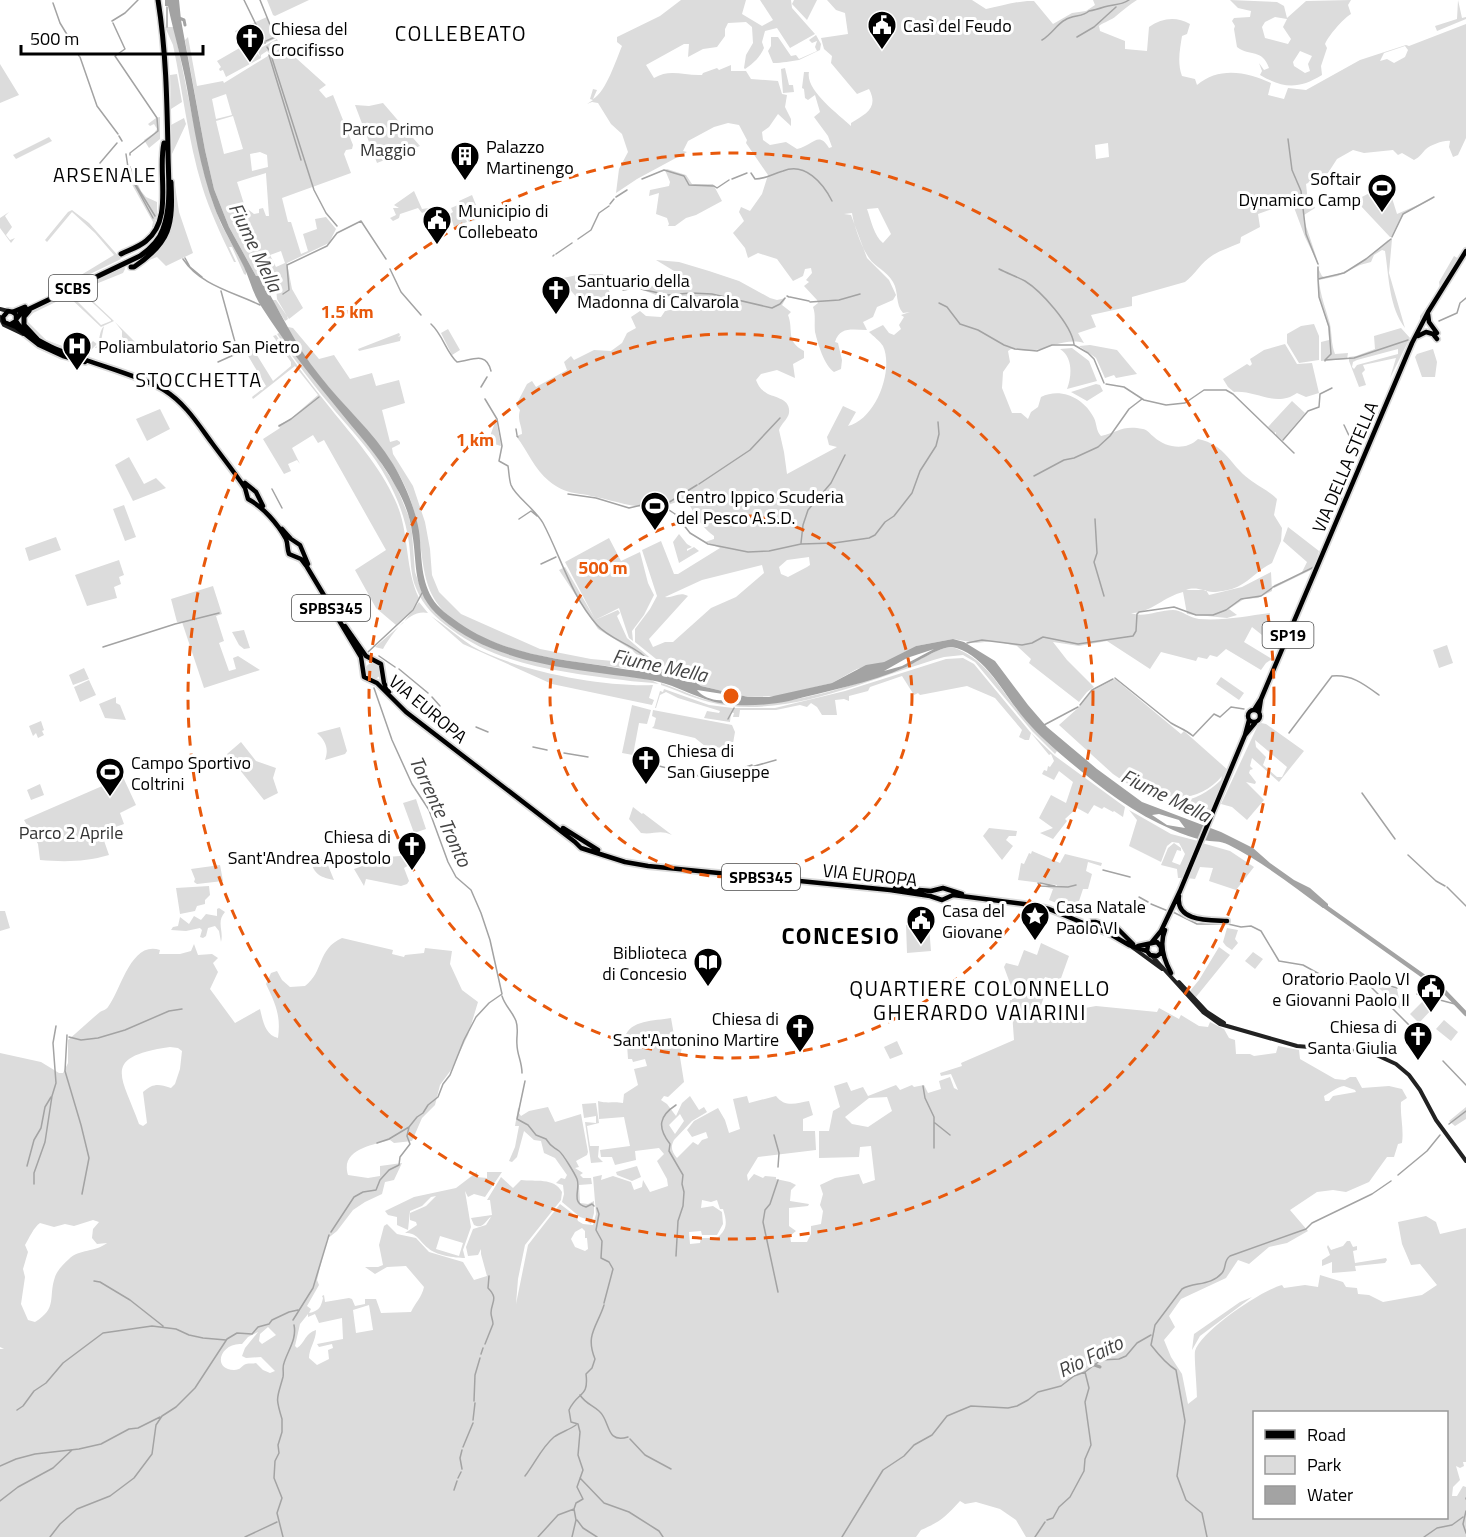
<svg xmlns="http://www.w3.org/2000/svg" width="1466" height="1537" viewBox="0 0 1466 1537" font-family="'Titillium Web',sans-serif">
  <rect width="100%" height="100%" fill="#fff"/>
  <path fill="#dcdcdc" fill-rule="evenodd" d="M267,0H309L275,16L273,15Z
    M681,0H746L742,14L762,26L773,20L760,0H791L792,8L815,34L790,48L777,28L765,31L762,42L764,48C760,57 754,63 745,69L744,68L746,55L753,43L752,27L746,22L728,23L725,29V36L717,47L703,49L688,57L689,44H684L646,65L654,78C670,68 684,76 702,75L703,73L717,68L719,70L731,65V71H746L751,79L778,81L782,94L787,95L785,107L791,119V126L778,114L769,127L762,132L763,140L770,145L786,142L797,149C813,146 818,130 829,148L832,147L828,136L814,117L820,112L815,95L808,100L805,98L804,89L802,88L804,72H809C805,90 838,114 851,126V123C866,114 879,108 869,89L857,94L831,63L832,56L824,49L821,38L848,34L845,13L836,10L827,0H972L986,9C1001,6 1020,0 1034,1L1053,24L1072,13L1086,11L1095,5L1093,0H1137C1129,5 1123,10 1116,16C1112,20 1104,22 1099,26L1100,31L1125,41V49L1147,51L1149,27C1162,18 1176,16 1190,24L1187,34L1182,36C1180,49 1177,63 1182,76L1195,79L1197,85C1219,66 1248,72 1271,83L1268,95L1284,99L1288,88L1306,90L1360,60L1406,45L1409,46L1466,24V138L1458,155L1453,157L1449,147L1450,141C1444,140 1431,145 1426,149C1421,154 1420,157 1414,160L1402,153L1398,155L1393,150L1364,153L1353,150L1337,159L1328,173L1323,176H1311L1310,182L1306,184L1308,202L1312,203L1315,208L1304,215V220L1320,268L1305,237L1292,202L1258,214L1260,227L1241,237L1240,243C1231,247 1221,250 1213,255C1201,262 1195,275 1185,282L1132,297V306L1091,315L1096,327L1078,333L1084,343C1067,338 1052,347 1036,350C1029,352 1019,350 1011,349L1008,351L1010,362L1003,372L1002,388L1012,413H1021L1028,419L1031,412L1038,407L1041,397C1061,387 1084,398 1094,418C1097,424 1096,431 1101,436C1119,432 1122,425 1143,429C1148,430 1150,434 1154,437C1166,448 1186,451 1198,439C1226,445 1230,465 1249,479C1259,487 1268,490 1277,499L1274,515L1282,528L1281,541L1272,563C1257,570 1248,584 1232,589C1227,590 1219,592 1213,592C1203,591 1196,586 1186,590H1206L1209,595L1242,587L1271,572L1272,591L1258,598L1244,599L1229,609L1237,615L1227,618L1187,614L1183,592C1165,596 1149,614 1131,613C1144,618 1159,610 1173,610C1181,610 1190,618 1199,619C1224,621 1246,616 1270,613L1266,626L1281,637L1277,647L1252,627L1244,642L1272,659L1266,663L1261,670L1226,649L1217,657L1210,655L1207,659L1198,657L1196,661L1161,652L1150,669L1107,641L1079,646L1053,642L1067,660L1094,687L1087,692L1079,702L1029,663L1031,659L1017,646L994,641L976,643L953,639L916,646L884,662L857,669L832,683L778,696L748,697L701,686C695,682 694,684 687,682C681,680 670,675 664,672L666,667L635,642V629L650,609L657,596L642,550L661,541L674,574H678L720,548L705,542L714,539V536C701,527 693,512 686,498C650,515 632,505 596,497C577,492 566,495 549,481C534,469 528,451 516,436L522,434C522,425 517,421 520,410L516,405L527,384L532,381L536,387L567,370L564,362L571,356L574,360L594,350L611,351L622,343L627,333L636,328L631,317L640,311L646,316L661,317L665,311L680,308L691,303L680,298L656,295L632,286L667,285L674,288L684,286V277L656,260L679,262L709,271L739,281L770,298L777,300L786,298L782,305L791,312L788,315C794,330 785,341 804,351V358L793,364L795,378L777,370L761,374L756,380C758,385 760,389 765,392C772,398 791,397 789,413C788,419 781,424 779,430L784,452L787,474L837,447L829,445L827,437L843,406L856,412L848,426C876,419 894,370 883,346C880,341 873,336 869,332L883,325L889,333L894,335L901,329L899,325L904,317L901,315L910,312L903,313C895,304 899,292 893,282C887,271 875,267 869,258C861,246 854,226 852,213L844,214L851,215L867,258L889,280L896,295L893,300L877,307L873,317L863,322L867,330C853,330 840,326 835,342L838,343L842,360L841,369L834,372C824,365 818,344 815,332C814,323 816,315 813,307L818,303L817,300L804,286L809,282L806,280L812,273L811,268L805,269L803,276L793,281L777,259L758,253L748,258L745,248L733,233L744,221L739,212L741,207L750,211L762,194L768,175L746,143L747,140L739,125L728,123L714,127L688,141L683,151L687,152L637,179L616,193L619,169L628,152L622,134L611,124L598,103L592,102L587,104L593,100L590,99L593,89L597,90L593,99C606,92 616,60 622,46L617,42V37L660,16ZM1405,46L1408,50L1405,57L1394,63L1387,59L1380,61L1384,53ZM1108,143L1109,157L1096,159L1095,145ZM878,208L891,234L883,243C874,236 871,220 867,209ZM809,557L810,565L807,567L788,577L781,574L779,567L787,560ZM762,565L764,573L736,597L711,608L673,642H665L653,647L649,639L688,596C679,591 672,599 665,597L702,580Z
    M794,0H817L807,20L792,4Z
    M1230,0L1277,2L1284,6L1287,18L1306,1L1351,0L1348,5L1351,14C1343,19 1329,35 1325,44L1327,48L1321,66L1322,75C1299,89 1284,89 1260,75L1262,71L1259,63L1264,70L1269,68C1262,48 1250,57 1237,47L1234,29L1235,26L1232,21L1234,18L1250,17L1251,11L1238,8ZM1275,17L1287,19L1283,27L1291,39L1288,44L1265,38L1262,27L1265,22ZM1300,51L1312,56L1308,64L1310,71L1305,73L1294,66L1293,62Z
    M1458,0L1462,18L1466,17V19L1437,31L1435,26L1457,19Z
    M267,17L276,38L253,50L254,53L256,51L261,58L226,77L223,70L220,71L219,69L221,67L217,61L243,46L235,31Z
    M165,27H174L175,32L203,169L213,203L221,224L246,270V275L244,274L232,247H229L236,262H234C222,237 210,212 202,186C188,140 183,92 173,45Z
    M816,35L821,44L820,50L799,60C790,61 783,63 773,63L768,51L771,46V37H778L791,56L796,55L799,59L817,51L815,47L817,41L812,43L809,40Z
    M188,37L197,86L223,81L224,83L281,48L286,49L326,85L319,90L326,98L333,95L353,145L352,149L346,150L344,154L351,173L282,198L288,222H291L301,254L308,251L303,234L317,229L315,219L326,217L336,229L329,243L287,263L292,289L303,308L289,319L287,316L288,319L285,321L272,300H276L287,316L277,299L275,277L256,276L229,227L214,189L205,150L185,40ZM226,94L232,115L216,119L212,99ZM233,116L243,149L224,154L216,121ZM260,152L267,155L268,167L252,171L250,154ZM266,173V174L269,216H266L263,208L259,209V213L254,214L245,207L237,182ZM281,251L285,263L276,267L270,255Z
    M277,39L280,47L278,48L276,46L269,53L267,51L261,55V58L257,50Z
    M0,64L19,95L0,103Z
    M785,68L789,85H793L794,92L783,93L781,69Z
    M177,74L182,102L171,109L170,75Z
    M383,103L420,146L377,163L355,105L369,106Z
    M160,117V139L149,148L144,140L154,133L157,129L154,124L150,126L148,124L156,118Z
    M184,118L186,124L172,154L171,125Z
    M49,137L52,141L16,159L13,155Z
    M667,169L686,175L692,184H713L722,201L696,215L686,218L675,226H668L669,224L667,218L656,214L659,193L649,196L650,190L669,186L670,182L665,170Z
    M132,171L141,191L146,197L157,202V216L153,227H152L153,222L125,172Z
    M174,179L179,212L193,253L166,266L157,257L144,262L168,235L171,229Z
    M1383,186L1392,198L1397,214L1434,198L1404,214L1392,237H1390L1359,204L1358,199Z
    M414,191L422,209L436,207L422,213L418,208L400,214L399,218L393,221L390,218L396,215L393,208H399L394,205Z
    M472,195L480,215L479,219L469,222L461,206L464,214L459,217L464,215L467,222L454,227L450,214L453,212L451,208L460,204L459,201Z
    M72,210L89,223L121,259L53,292L51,289L81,275L114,255L95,233L72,212L47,242L45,240L68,212Z
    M9,212L5,216L12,227L6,235L10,240L15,238L11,243L0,228V218Z
    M1392,239L1389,273L1405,328C1389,307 1389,277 1385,251L1382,250L1374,255L1371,262L1360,265L1338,276L1319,280C1320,295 1326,309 1330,324C1332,334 1331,344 1335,354L1348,353L1347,359L1321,361V342L1329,340L1328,326L1319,298L1317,266L1322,276L1324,277C1351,274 1369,256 1388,240Z
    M1454,256L1459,259L1422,321L1420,319V316L1440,289L1439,282Z
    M124,266L125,269L123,273L81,290L114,321L101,327L68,296L33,313L26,320L46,340L84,354L89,349L88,346L93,341L97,344L90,351L89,358L43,339L26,327L25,318L30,311ZM80,291L111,320V321L101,325L71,295Z
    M582,274H603L611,296L590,305L582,304L563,281V278Z
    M115,322L137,344L125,347L126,339L102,346V348H95C101,342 98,332 104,326L100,346L122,339V331Z
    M1314,324L1319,336V360L1299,363L1287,343V334L1301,326Z
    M288,327L293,328L319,359L334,355L350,379L372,373L376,386L399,380L405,403L382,410L390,442L397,440L400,442V444L392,448L393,454L413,486L425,522L430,549L432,575L439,592L461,614L540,649L591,659L646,664L632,650L598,629L559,570L565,567L595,619L565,562L609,538L621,561L640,552L648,583L654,595L644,615L632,631L633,641L629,638L619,608L595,620L618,610L620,613L617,616L627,638L662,668L663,672C651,668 636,670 623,668C576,662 530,658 486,639C403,602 434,559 408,493C391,450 349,412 320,377C308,362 298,345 287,329Z
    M1401,328L1410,338L1390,378L1396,358L1363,365L1365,370L1362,373L1366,385L1359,387L1349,361V357L1356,356L1375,349L1374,336ZM1398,349V354L1357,365L1354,369L1352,367L1353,362L1357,360Z
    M448,329L460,350L452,355L441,333Z
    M279,333L376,455L397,488L409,517L412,533L415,572L423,595L440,617L484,645L511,655L541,662L651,680L659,684C648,682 635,682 623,680C564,672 500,666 451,629C436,618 423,606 416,588C410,574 411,558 409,543C406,520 398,499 387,479C374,454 353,432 335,411C314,386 295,361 277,334Z
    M399,333L400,335L398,337L401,336L400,341L359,351L358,349Z
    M276,335C293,360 311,385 331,409C354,438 380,466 395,500C410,531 404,567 419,598L412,610L396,625L376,608L355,570L386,550L324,440L318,443L313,435L292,448L300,464L297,460L288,464L291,471L284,474L263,439L280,428L278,425L289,420L318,395L295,366L253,399L252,397L266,386L247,354L239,356L253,349L273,381L291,366V362L273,336Z
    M1285,344L1297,364L1312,363L1319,393L1306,397L1297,393C1276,408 1256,390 1234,392L1228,387L1223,379L1247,364L1250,366L1252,364L1250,359L1264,350Z
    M1090,345L1117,350L1137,374L1116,378L1114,375L1105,378L1096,358L1079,346Z
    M1072,348L1089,361L1097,381L1067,389C1072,376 1073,357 1060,349Z
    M1433,349L1437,362L1435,377H1422L1415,357L1417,354Z
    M1096,384L1100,385L1103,391L1087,401L1071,392Z
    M1292,401L1305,413L1282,440L1276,435V432L1274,433L1268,427Z
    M160,409L170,429L147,441L136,419Z
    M496,419L501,446L488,442Z
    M129,457L144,484L156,478L166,488L133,501L115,465Z
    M124,505L136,537L125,541L113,509Z
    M1288,527L1319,551L1313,569L1274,588V585L1301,574L1307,562L1283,541Z
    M679,534L687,544L692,547L687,549V551L694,547L699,551L679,563L673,542Z
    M56,537L61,550L29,561L25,548Z
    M119,560L124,575L119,577L121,584L114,587L117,598L87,606L75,575Z
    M213,586L222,614L216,616L224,641L219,643L229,671L236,669L233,658L238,656L260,670L204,688L182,622H177L171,599Z
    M419,602L428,613C409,608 391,635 383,649L375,647L403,623Z
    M431,616C445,625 458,637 472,646C516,671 603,687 653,685L649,698L654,700L652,705L552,684L463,644Z
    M244,630L250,648L244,649L239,645L232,632Z
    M1447,645L1453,663L1439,668L1433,650Z
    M952,647C983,657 997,683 1015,707C1028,723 1042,738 1057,751L1055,754L1032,731L975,662L963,655L944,657C872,677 784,722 709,702C692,698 677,690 661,685V683C679,689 700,700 718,702C777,711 842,689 898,670C913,665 937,647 952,647Z
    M963,658L974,664L1031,733L1055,756L1125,807L1123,817L1114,811L1113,812L1104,807L1102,809L1094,805L1088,814L1077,808L1065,819L1067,821L1053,839L1040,833L1053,828L1039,818L1051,795L1066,803L1073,782L1059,771L1054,780L1042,774L1044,770L1047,771L1048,766L1050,767L1054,761L1051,754L1049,755L1031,733L1029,740H1025L1019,737L1022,730L995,698L967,686L920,695L918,693L914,695L902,676L870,687L868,691L849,696V701L844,699L835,700L837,715H822L817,707L811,703L807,707L800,705L776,710H740L739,717H733L734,713L731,712L730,722L704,718L707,711L719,713L720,711L678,698L666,692L660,695L656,708H655L660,691L663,692L664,689L709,705L733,708H775L845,691L946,659Z
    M365 671a8 8 0 1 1 16 0a8 8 0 1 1-16 0Z
    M84,668L89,679L73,685L69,675Z
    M1221,677L1244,693L1239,700L1216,684Z
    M1115,679L1181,734L1184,731L1229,771L1207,819L1164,797C1170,797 1174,799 1180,800C1193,802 1212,789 1221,780L1222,776C1205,797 1174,805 1153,788L1144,795L1113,774L1059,725L1078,708L1092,691Z
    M89,680L96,695L80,702L74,687Z
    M116,697V703L120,705L126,720L105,718L99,704Z
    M632,705L651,710L647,724L639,723L633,755L622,753Z
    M653,710L732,725L735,732L732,749L705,746L695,738L652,728L654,726L656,718L652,716Z
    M41,721L44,730L42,731L44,735L38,738L36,733L33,736L29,726Z
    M1261,723L1266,724L1304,751L1279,782L1252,758L1250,766L1253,769L1250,770L1249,773L1256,782L1255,784L1246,782L1264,800L1247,820L1232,807L1221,804L1258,725ZM1255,740L1287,767L1282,777H1277L1263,765L1266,757L1256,747Z
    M340,727L347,751L345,754L325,760C329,749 326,741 317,733Z
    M241,742L256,761L276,768L273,778L278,793L264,800L227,754Z
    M123,777L136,805L120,813L124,824L101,832L109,855C85,862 64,862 40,860L38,844L24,820Z
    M40,784L44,795L31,800L27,790Z
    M416,799L426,829L414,833L403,803Z
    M633,807L642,814L643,813L672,835C659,829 654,835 641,833L629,819Z
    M1129,810L1171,834L1198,841L1183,878H1178L1177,869L1161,865L1168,848L1174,843L1181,848V851L1177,850L1172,862L1180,865L1185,854L1179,843L1172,842L1167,846L1161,862L1129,846L1137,820Z
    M989,828L1017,831L1016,836H1009L1006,840L1013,846L1002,860L983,836Z
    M1202,843L1230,851L1254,867L1236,890L1209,881L1213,868L1200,867L1195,879L1187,878Z
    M413,849L411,864L404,868L409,881L407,884L401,886L366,879L364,886L354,869L387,857L400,856Z
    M1032,851L1060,863L1065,854L1102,863L1101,866L1088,862L1086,871L1092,874L1088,889H1083L1075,913L1071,909L1049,900L1053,889L1041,886L1056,887L1057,885L1018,880L1021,863L1024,864L1029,853L1031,854Z
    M325,858L334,880C321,877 316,876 311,863Z
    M220,865L223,881L197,884L194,882L195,879L191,869Z
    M209,886L210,895L205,900V904L197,906L195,911L180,914L176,888Z
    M219,908L225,912C216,922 224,931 221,942L219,931L215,926L208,928L206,936L203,938L200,937L202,930L200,928L186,931L171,930L173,927L178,926L180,917L189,924L194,916L201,920L206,914L217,916V909Z
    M0,911H5L10,928L0,931Z
    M906,925L929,926L931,951L907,953Z
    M1227,928L1238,930L1235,939L1238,943L1232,950L1226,946L1223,942Z
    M342,938L393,950L392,954L404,957L405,955L424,953L425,948L452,951L450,964L462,990L478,1002L468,1035L451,1070L440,1085L435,1105L422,1118L412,1141L394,1143L390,1140C373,1145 340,1149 348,1175L368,1178L380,1176V1166L402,1163L394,1180L385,1182L382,1194L365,1202L353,1210L337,1231L327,1239L317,1280L319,1285L307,1306L311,1309L309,1313C319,1311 321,1307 323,1298L322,1296L324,1295L325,1302L349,1298L352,1299L355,1306L365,1304V1299H376L381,1313L411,1312C415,1303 422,1297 424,1287L406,1266L387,1267L375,1274L365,1267H378L383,1265L379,1245L384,1226L387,1224L397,1234L416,1238L429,1252L463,1262L474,1280L487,1276L481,1254V1249L478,1255L468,1256L466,1247L473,1229L486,1225L491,1217C486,1219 484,1230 474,1225L471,1218L492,1215L490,1200H487L501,1177L513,1188L521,1180C535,1182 554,1177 562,1192L561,1200L525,1245L518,1279L516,1304L528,1245L560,1204L576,1216L578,1221L583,1224L593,1225L596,1214L593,1177L602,1175L601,1180L613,1176L631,1182L634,1190L642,1187L643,1180L650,1192L668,1186L667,1179L657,1161L664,1154L659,1148L635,1151L636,1160L615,1165L612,1157H601L600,1150L630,1146L624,1117L599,1119L598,1101C609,1104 613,1101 623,1103L624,1094L638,1085L634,1069L647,1066L645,1059L633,1062L632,1059H628L627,1044L643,1045L684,1037L680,1057L684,1082L668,1097L664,1096L661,1100L667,1104L676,1116L682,1103L690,1096L699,1110L704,1107L707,1112L692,1121L674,1140C670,1147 672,1152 677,1158L693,1142L698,1145L702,1140L708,1138L706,1132L692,1137L687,1130L694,1121L718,1108L725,1120L729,1133L740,1129L733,1099L747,1096L749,1103L776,1096C785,1108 797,1103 809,1101L813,1115L803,1119V1131H815L816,1150L758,1157L747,1175L748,1181L754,1174L763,1178L765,1176L776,1177V1179L790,1182L796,1185L791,1190L790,1201L809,1204L808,1206L789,1208V1226L796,1231L790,1236L791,1242H807L811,1234V1226L821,1224L823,1211L820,1205L823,1194L820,1185L835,1178L859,1174L863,1184L875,1180L871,1146L860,1147L859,1157L819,1158V1131H829L833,1111L840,1107L834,1086L847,1082L851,1091L863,1087L868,1096L896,1085L900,1090L912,1085L914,1087L924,1085L928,1093L941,1089L939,1081L950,1077L954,1088L958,1090L951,1074L941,1076L940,1073L962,1066L961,1063L1014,1040L1012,1012L1009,1009L1010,1000H1012L1011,986L1004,967L1006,963L1018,966L1024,950L1037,955L1041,943L1069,956L1060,981L1045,977L1041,988L1046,991L1039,1011L1074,1010L1096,1006L1157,1012L1159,1008L1179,1019L1181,1015L1199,1026L1208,1027L1210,1022L1224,1029L1229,1038L1235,1040L1236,1054H1250L1254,1056L1276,1053L1278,1046L1299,1050L1300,1059L1335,1079L1345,1080L1350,1077H1356L1362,1088L1389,1086L1402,1089L1407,1098L1401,1102C1400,1116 1404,1129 1402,1143L1398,1144L1394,1157H1387L1369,1182L1346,1192L1333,1190L1317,1192L1290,1210L1308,1231L1287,1243L1269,1247L1249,1264L1238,1260L1226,1278L1181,1299L1169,1316L1175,1327L1164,1340L1171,1357L1182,1374L1188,1404L1197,1397C1197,1388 1194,1357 1195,1351C1201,1331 1262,1290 1282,1285L1284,1288L1305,1285L1318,1287L1320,1275L1343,1282L1346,1287L1357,1288L1358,1294L1369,1295L1383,1302L1422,1295L1437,1285L1420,1264L1411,1265L1402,1244L1398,1222L1426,1216L1436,1222L1440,1234L1466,1228V1462H1463L1464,1466L1460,1468L1456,1466L1460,1480L1453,1487L1452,1496H1457L1463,1486L1466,1487V1537H1026L1016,1520L1000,1509L976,1502L965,1504L960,1501C945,1517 942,1521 921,1530L916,1537H0V1349H4L0,1347V1053L41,1062L59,1073H63L68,1063V1040C79,1031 89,1021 100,1012C102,1011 107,1009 108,1007C121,990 131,940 160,950L159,954H180L191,951L194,944L198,955L212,954L218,958L213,963L218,972L210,989L235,1023L260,1009C263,1021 265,1035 278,1038C281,1016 276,1005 266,984L271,973L277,971L282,980L290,987L305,986C324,972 317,949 342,938ZM170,1047L178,1048L182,1051L180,1069L175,1084L171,1088C158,1084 154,1083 143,1092L147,1123L143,1126L139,1124C122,1076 100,1057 170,1047ZM1344,1086L1355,1090L1356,1092L1333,1096L1329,1101H1325L1324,1096C1330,1093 1337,1087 1344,1086ZM887,1097L892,1111L868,1127L852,1124L845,1117L869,1098ZM680,1114L684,1121L675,1134L669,1125ZM702,1200L711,1202L717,1200L720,1209H723C727,1222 728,1229 717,1238H701L700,1243L690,1244L689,1232L701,1231L702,1235H717L723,1224L722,1212L713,1206L701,1208ZM93,1220L99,1222L93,1229L92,1238L97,1244L107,1243C96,1252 79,1249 69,1259C63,1264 57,1271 55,1277C48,1297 58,1308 35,1322L28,1320L21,1304L25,1277L23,1269L28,1252L25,1245C29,1238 34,1227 40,1223L54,1227L65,1224L74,1226ZM582,1228L585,1231V1238H587L588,1249L585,1251L575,1247L571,1239L575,1232ZM369,1305L373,1330L356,1333L353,1310ZM308,1314V1317L315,1314L319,1323L342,1318L343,1339L317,1344L319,1347L332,1344L333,1348L328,1350L329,1359L317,1365L309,1358C309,1348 316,1341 316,1330C305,1333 305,1343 297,1348L295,1346L300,1324ZM268,1327L276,1335L262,1344L259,1341L260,1334ZM258,1332L245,1348L242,1356L246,1358L261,1357L275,1371L270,1373L263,1370L256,1363C253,1364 249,1363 246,1364C241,1366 241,1370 234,1370C211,1369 221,1342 242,1344L248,1337ZM1254,1412H1446V1518H1254Z
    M1219,947L1230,955L1196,997L1190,991L1199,980Z
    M1253,952L1263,959L1255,969L1245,961Z
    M1377,984L1397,989L1401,1008L1400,1009L1376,985Z
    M1425,999L1433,1008L1419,1023L1410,1014Z
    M671,1018L674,1035L633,1042L625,1037C630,1020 654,1021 671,1018Z
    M1444,1020L1458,1032L1451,1041L1436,1029Z
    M897,1041L903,1054L890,1059L884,1047Z
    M596,1103L599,1123L587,1126L590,1146H599L598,1157L603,1162L591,1163L585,1122L596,1123V1116L584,1118L582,1104Z
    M548,1107L555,1122L581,1114L588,1152L587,1155L576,1161L579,1167L575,1168L583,1173L580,1175L583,1178H591L592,1184L579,1185L580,1203L588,1204L594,1201V1213L591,1224L588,1222L589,1220L580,1217L562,1202L564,1194L563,1185L556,1183L561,1178L565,1179L567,1175L555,1158L544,1153L541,1141L534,1140L524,1131L517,1157L512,1162L509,1161L515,1147L519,1126H515L518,1108L520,1109L519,1113L521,1116L529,1111Z
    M1466,1107V1119L1455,1126L1449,1121Z
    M637,1166L641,1177L632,1181L617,1175L616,1172Z
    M477,1172V1177L487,1178V1172H502L485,1197L474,1194L468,1197L465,1191L471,1227L463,1250L465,1258C455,1258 435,1255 428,1248C419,1241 418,1233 405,1233L417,1225L416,1222L410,1220V1213L426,1206L436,1196L431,1197L422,1206L410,1211L408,1230L397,1225V1217L388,1215L385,1211L414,1197L456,1188ZM440,1236L463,1243L459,1256L436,1249Z
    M1347,1241H1350L1353,1247L1357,1246V1250L1353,1251L1355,1263L1386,1258L1387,1260L1385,1263L1355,1266L1356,1271L1332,1273V1262L1322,1266V1260L1330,1255L1327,1247L1328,1245L1331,1250L1343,1246Z
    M1252,1297L1200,1336L1192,1350L1194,1334L1240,1302Z"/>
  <path fill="#a3a3a3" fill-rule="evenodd" d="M165,0H179L181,20L205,150L214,189L229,227L256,276H259C280,310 294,344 320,376C343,406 373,431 393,464C405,484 415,508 419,531C422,554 420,577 432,598C438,608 449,616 459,623C502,653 554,659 605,666C621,668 640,674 655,669L687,682H695L701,686L748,697H769L832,683L866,665L884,662L916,646L953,639L964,642L995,661L1028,705L1047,727L1097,769L1142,802L1221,832L1253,848L1270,863L1294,880L1310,888L1328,904V908H1323C1294,887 1261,861 1229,845C1220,840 1212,842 1203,840C1193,838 1182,834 1173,830C1130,812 1092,781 1057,751C1042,738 1028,724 1016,708C1000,687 981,652 952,647C941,646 917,662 906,667C870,683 827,691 789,701C763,706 730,708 705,699C687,693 670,683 650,680C582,669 497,667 441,618C411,592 418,566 412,532C410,516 404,501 396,487C379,455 355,431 333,403C307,372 283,340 261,306C253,294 250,280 244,267C234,247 222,228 214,206C200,168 194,127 187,88C182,60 174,34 168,6H165ZM934,649L902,666L884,671L907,658ZM697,690L723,694L730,698C720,703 704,699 697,690ZM1159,814L1179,820L1185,828L1167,825L1152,815Z"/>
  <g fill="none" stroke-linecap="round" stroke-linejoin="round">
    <path stroke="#a3a3a3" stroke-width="1.5" d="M244,0L265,43
      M260,0L275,37L266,41
      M53,3L60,23L74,46
      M112,21L125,13L138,0
      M113,23L125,49L115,56L157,118L158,131L130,153V155
      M167,27V7
      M1077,37L1094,27L1116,7
      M1042,40C1052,34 1057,24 1065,20C1073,15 1083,17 1089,11C1095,10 1098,9 1104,7C1113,4 1120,6 1129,0
      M267,47L269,50
      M270,52L314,190L326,213L337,226
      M78,54L79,56
      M269,55L301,160
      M80,57L97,106L118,134
      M119,136L122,141
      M1288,139L1292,170L1301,191L1306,234L1318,264
      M126,154L129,174L153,218
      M100,163L117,143
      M130,167L136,185L155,216
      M751,173L755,179C766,179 772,174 783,171C805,162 823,183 832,201
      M642,179L664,170L684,176L689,185L714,186L717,188L729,180
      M732,179L747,173
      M616,197L627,190
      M610,204L614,199
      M1392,237L1403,214L1434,197
      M578,239L591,230L599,213L609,206
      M556,254L572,243
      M553,256L554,255
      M185,258L190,267L202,277
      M183,259C200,285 233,292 260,305
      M1318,267V278
      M390,269L401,292L421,315
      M999,269C1007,273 1017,277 1025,281C1041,291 1071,324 1074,344
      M623,290L636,288L668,295L691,293L712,294L772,308L780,304L785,298
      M283,294L289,290L287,265L327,246L337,233L361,221L386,259
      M787,296L789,297
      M790,297L809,301
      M810,302L839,300L860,294
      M939,303L947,307L960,324L978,330L1004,345L1015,349L1037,351L1052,345H1074L1088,353L1094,359L1104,383
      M597,305L617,298
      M1439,321L1457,313L1460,303L1466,298
      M431,324C443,335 446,352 457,362C471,361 486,350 491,371
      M1325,360L1331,354L1329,327L1319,297L1318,279L1344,273L1366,259L1391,239
      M1325,361V360L1354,358L1408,340
      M218,362L238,353L221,291
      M1106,384L1124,387L1144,400L1166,405L1185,403L1204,390H1226L1233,394L1294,453
      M481,387L487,377
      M485,399L497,419L502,446L499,461L508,466C509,472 509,479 511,485C515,496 535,509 543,523C561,557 571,596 597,625C613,643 644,646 654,670
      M1344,425L1360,459
      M279,426L291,419L319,397
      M516,429L517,435
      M517,436L518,437
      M1283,440L1308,411L1319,407L1320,394L1332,388
      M1034,476L1064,460L1074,458L1098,447L1110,436L1129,409L1142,399
      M699,484L750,450L780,418
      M272,489L282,508
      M568,494L596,498L629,508L646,504L663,506L697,485
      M1341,501L1358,464
      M663,506L675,514L690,533L708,544L748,552L769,551L801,544L834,543L869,538L875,535L885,522L894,516L912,493L920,471L936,446L939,434L938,422
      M519,519L531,511L537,516
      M1095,519L1097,553L1094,562L1104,596
      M801,543L803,525L808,510L831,483L845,455
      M541,564L556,557
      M1273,587L1314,567L1321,551
      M967,643L982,640L1022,645L1032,643L1043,637L1078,644L1133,636L1136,631L1137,614L1139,612L1174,607L1196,615H1213L1226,610L1241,599L1261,596L1272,588
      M103,647L175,624L219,613
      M368,652L413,610L422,593
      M379,656L395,667
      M399,669L428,693
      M1115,678L1171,723C1179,728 1185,729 1193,736L1214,714L1220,717L1231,707L1244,709
      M432,697L440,706
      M1080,705L1092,690L1113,679
      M728,719L734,708
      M1044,725L1078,707
      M476,727L488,732
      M1289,733L1332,676C1351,674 1364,684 1379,695
      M533,747L547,750
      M564,753L588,757
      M639,761L699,776
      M730,772L752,765
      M730,773L776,760
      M1362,793L1395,839
      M1408,855L1436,881L1445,886
      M1103,870L1130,877
      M1038,883L1040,886L1068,887L1076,885
      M1040,883L1055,886
      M1447,887L1466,906
      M1139,897L1148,902
      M1151,904L1168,911
      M1173,912L1197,924H1223
      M1228,924L1241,927L1251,926L1261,931L1279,961L1303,965L1323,976L1349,984L1367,985
      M1355,984C1369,978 1383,984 1397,988
      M1371,987L1415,1031
      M1417,994L1455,1004
      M502,996C505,1006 512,1011 516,1021C519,1030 516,1036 517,1045C517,1054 522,1062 522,1073
      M67,1035L65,1071L81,1125L89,1158L82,1194
      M69,1037L81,1040L98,1038L125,1030L169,1011L182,1009
      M1443,1061L1466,1085
      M525,1081L517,1119L528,1125L536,1135L546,1139C551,1147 552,1146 559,1151C563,1154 575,1174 577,1179C581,1189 570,1203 586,1207L592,1204L594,1206
      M923,1086L925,1098L934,1117V1148
      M676,1105C659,1116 657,1127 670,1144L669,1151L683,1175L682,1184L684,1192L683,1206L678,1221L676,1256
      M935,1123L950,1135
      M1449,1124L1466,1111
      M774,1135L779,1153L778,1167
      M377,1143L389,1139L409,1127
      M27,1166L34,1140L41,1128L45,1107L51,1097
      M1398,1175L1427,1151L1440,1135
      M34,1184V1173L45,1142L52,1096L56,1083L53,1043L56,1026
      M597,1208L599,1214L596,1230L602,1241L601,1258L609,1262L613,1269L604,1303
      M331,1232L354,1197L363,1192L376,1190L380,1180L389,1170L399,1165L400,1157L410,1144L407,1136L409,1127L417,1117L423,1113L428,1105L438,1097L443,1084L450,1075L464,1040L476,1017L489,1003L502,994L490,940L481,913L471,890L456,877L448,862L429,810L412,784L392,740L374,688
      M94,1281L100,1282L130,1300L163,1326
      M778,1292L763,1222L765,1210L770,1204L778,1180
      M293,1320L313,1288L329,1235
      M485,1344L493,1324C493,1320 491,1317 491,1313C491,1302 499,1299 488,1288L489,1276
      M481,1354L483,1348
      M580,1395C585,1403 592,1405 599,1411C611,1421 605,1444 628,1437
      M474,1401L475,1375L480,1358
      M17,1410L23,1406L34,1391L46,1383L63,1363L103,1333L152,1326L176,1329L189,1335L203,1338L226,1340
      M473,1420L475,1403
      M630,1439L645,1455L671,1469
      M463,1447L473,1423
      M462,1450L460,1458L462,1469
      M0,1466L16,1459L35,1454L79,1449L101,1444L129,1429L138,1428L160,1417
      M525,1476C535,1463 542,1447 554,1437C561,1432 569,1430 576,1425
      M458,1478L461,1472
      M580,1478L604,1503L629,1512L659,1531L663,1537
      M454,1490L457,1481
      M1466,1498V1499
      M0,1501L18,1487L53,1468L72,1450
      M1466,1511L1463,1524L1466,1533
      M577,1520L583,1528L597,1537
      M1047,1520L1053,1518L1059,1507L1070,1497L1084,1471L1085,1459L1091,1445L1085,1402L1089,1388L1085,1372
      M50,1537L60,1524L77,1509L110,1496L134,1478L152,1454L156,1425L162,1416L176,1407L195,1388L227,1339L237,1333L252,1334L258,1327L269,1324L272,1320L289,1312L298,1310
      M245,1537L277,1522
      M283,1537L277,1513L282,1498L274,1478L275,1461L279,1453L278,1445L282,1432V1419C275,1396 277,1399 283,1377C284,1372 282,1368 284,1363C288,1350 297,1339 294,1325
      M538,1537L558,1515L574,1509
      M572,1537L576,1520L574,1509L576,1503L583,1499L577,1487L583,1470L578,1455L580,1432L578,1424L571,1422L569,1410C578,1391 589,1398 586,1374L592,1368L595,1359C585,1335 597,1327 604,1305
      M842,1537L883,1470L904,1456L914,1445L932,1435L947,1416L971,1406L1008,1408L1017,1406L1028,1400L1038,1392L1061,1386L1074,1376L1085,1372L1101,1360L1119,1359L1126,1356L1137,1343L1151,1335
      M1035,1537L1045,1522
      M1207,1537L1202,1513L1186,1500L1177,1476L1185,1421L1176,1370C1166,1364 1158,1354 1151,1345L1155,1325L1182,1289C1194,1282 1211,1286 1222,1273C1227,1267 1223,1261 1230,1256L1306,1229L1312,1223L1372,1194L1391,1181
      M1424,1537L1437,1528L1452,1525L1463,1517"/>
    <path stroke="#a3a3a3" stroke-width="3" d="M179,18L184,20L185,25
      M1089,1363L1100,1367"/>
    <path stroke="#a3a3a3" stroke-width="4.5" d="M1323,905L1443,990L1466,1014"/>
    <g stroke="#dbdbdb" stroke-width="8">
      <path id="primary" d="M1428,314L1429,322L1437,333
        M16,321C35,353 128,368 164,390C185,403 198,424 212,443C223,458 235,473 245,488L248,499C263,507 278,524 286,539C288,544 287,549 289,554L301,559L307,567L361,657L364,677L377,683L406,712L575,842L581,848L625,862L648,866L890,890L930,896L942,900L953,895L1032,905L1049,909L1110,934L1129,945L1147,951
        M11,324L16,321V315L13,312L8,311L3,317L4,322L16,327L39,345L63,356L85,362
        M1418,336L1426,332L1433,334L1437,339
        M245,483L256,492L263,506
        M282,529L291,539L300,545L308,564
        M345,626L366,656L381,664L384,683L389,692
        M1261,699L1412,343L1428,312L1466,251
        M1248 716a6 6 0 1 1 12 0a6 6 0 1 1-12 0Z
        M1254,710L1261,699L1259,712
        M1249,720L1245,735L1255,723
        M563,828L598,850
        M895,888L931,891L943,888L962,894
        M1179,896C1175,922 1210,920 1227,921
        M1089,922H1096L1112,928
        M1117,928L1133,944
        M1165,930C1159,944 1164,960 1171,973
        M1152,942L1161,931L1180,891L1245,735
        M1138,946L1157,942L1161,947V953L1157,956L1150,955L1147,951L1148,945"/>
    </g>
    <g stroke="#dbdbdb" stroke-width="8">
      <path id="trunk" d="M121,254C129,250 139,247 146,241C174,219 157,173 164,143
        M131,267H134C171,242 173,225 171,182
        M29,311L24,317V325L37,339
        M13,312L25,307
        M17,318L21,313L140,256C150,249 159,241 163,229C172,205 168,176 168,151C167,100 166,50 158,0"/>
    </g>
    <path stroke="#222" stroke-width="4" d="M0,309L8,311
      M0,317L4,325L23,334
      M1132,947L1162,969
      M1152,956L1203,1012L1220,1024L1297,1046L1370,1052L1396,1064L1409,1075L1420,1090L1436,1120L1466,1161
      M1179,982L1207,1012L1224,1023"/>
    <use href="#primary" stroke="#000" stroke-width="4.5"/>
    <use href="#trunk" stroke="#000" stroke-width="5"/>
  </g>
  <g fill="none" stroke="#e8590c" stroke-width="3" stroke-dasharray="10 8">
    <circle cx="731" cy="696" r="181"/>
    <circle cx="731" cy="696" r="362"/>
    <circle cx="731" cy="696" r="543"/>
  </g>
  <defs>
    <g id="civic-pin" transform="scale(1.5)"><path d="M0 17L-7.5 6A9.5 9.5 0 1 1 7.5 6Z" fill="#000" stroke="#fff"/><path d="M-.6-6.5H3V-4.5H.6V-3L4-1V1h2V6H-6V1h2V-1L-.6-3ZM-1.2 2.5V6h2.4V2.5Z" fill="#fff"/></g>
    <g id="church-pin" transform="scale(1.5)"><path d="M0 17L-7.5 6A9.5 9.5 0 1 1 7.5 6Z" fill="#000" stroke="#fff"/><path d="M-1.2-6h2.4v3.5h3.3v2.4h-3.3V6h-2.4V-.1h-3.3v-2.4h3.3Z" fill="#fff"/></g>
    <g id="building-pin" transform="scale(1.5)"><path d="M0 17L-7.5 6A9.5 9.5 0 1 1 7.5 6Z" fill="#000" stroke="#fff"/><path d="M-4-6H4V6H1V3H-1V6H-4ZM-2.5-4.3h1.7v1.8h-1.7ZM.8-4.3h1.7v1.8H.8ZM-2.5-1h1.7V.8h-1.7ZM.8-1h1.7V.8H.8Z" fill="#fff"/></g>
    <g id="stadium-pin" transform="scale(1.5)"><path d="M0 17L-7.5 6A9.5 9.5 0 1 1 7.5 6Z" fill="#000" stroke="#fff"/><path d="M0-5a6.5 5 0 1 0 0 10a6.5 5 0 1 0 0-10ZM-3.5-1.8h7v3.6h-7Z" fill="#fff"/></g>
    <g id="hospital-pin" transform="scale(1.5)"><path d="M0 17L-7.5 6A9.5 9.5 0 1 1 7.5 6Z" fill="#000" stroke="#fff"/><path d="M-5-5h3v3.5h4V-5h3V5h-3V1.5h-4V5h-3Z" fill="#fff"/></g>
    <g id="sight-pin" transform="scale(1.5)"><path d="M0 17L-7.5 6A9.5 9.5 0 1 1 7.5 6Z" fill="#000" stroke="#fff"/><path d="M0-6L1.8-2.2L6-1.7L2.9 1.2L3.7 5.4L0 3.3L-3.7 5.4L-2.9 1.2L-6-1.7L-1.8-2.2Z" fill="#fff"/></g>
    <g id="library-pin" transform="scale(1.5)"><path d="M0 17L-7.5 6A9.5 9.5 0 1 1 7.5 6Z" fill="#000" stroke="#fff"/><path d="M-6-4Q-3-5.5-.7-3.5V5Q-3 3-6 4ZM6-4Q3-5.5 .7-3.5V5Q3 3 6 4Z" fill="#fff"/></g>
  </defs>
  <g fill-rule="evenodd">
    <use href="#civic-pin" x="882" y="25"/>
    <use href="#church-pin" x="250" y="38"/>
    <use href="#building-pin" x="465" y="156"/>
    <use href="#stadium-pin" x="1382" y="188"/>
    <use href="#civic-pin" x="437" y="220"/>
    <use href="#church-pin" x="556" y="290"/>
    <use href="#hospital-pin" x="77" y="346"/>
    <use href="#stadium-pin" x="655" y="506"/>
    <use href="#church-pin" x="646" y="760"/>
    <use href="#stadium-pin" x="110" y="772"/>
    <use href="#church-pin" x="412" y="846"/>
    <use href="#sight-pin" x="1035" y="916"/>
    <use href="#civic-pin" x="921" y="920"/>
    <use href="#library-pin" x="708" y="962"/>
    <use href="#civic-pin" x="1431" y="988"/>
    <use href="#church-pin" x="800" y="1028"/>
    <use href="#church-pin" x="1418" y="1036"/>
  </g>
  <g text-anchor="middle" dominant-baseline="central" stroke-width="6" stroke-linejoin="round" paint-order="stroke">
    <g fill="#fff" stroke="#4c4c4c" stroke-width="1.5">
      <rect x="49" y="275" width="48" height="26" rx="4.5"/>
      <rect x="292" y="595" width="78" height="26" rx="4.5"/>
      <rect x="1262.5" y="622" width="51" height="26" rx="4.5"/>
      <rect x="722" y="864" width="78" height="26" rx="4.5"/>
    </g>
    <g font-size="16" font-weight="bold" fill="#000">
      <text x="73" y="288">SCBS</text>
      <text x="331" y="608">SPBS345</text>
      <text x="1288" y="635">SP19</text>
      <text x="761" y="877">SPBS345</text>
    </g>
    <g font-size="18" fill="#000" stroke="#fff" text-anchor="start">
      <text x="903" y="25">Casì del Feudo</text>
      <text x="271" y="28">Chiesa del<tspan x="271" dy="21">Crocifisso</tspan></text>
      <text x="486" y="146">Palazzo<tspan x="486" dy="21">Martinengo</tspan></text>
      <text x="1361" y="178" text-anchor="end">Softair<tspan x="1361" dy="21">Dynamico Camp</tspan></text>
      <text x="458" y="210">Municipio di<tspan x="458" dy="21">Collebeato</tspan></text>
      <text x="577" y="280">Santuario della<tspan x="577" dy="21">Madonna di Calvarola</tspan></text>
      <text x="98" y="346">Poliambulatorio San Pietro</text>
      <text x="676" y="496">Centro Ippico Scuderia<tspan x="676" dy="21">del Pesco A.S.D.</tspan></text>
      <text x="667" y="750">Chiesa di<tspan x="667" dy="21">San Giuseppe</tspan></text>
      <text x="131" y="762">Campo Sportivo<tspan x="131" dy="21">Coltrini</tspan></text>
      <text x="391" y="836" text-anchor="end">Chiesa di<tspan x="391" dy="21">Sant'Andrea Apostolo</tspan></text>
      <text x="1056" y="906">Casa Natale<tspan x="1056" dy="21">Paolo VI</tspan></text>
      <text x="942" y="910">Casa del<tspan x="942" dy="21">Giovane</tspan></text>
      <text x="687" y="952" text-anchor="end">Biblioteca<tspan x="687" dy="21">di Concesio</tspan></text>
      <text x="1410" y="978" text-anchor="end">Oratorio Paolo VI<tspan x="1410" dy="21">e Giovanni Paolo II</tspan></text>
      <text x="779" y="1018" text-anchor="end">Chiesa di<tspan x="779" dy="21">Sant'Antonino Martire</tspan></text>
      <text x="1397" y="1026" text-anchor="end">Chiesa di<tspan x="1397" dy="21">Santa Giulia</tspan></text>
    </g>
    <g font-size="18" fill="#333" stroke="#fff">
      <text x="388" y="128">Parco Primo<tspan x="388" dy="21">Maggio</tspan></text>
      <text x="71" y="832">Parco 2 Aprile</text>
    </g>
    <g font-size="18" fill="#000" stroke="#fff">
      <text transform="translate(1345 467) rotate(-67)">VIA DELLA STELLA</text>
      <text transform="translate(428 709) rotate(40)">VIA EUROPA</text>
      <text transform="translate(870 875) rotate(6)">VIA EUROPA</text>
    </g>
    <g font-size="20" letter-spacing="1.5" fill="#000" stroke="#fff">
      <text x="105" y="174">ARSENALE</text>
      <text x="199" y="379">STOCCHETTA</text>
    </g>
    <g font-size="20" font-style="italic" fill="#444" stroke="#fff">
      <text transform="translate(256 247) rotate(64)">Fiume Mella</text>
      <text transform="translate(660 665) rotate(12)">Fiume Mella</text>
      <text transform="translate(1166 795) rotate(26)">Fiume Mella</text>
      <text transform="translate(441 811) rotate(65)">Torrente Tronto</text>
      <text transform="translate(1090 1356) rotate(-26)">Rio Faito</text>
    </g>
    <g font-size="21" letter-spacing="1.5" fill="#000" stroke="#fff">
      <text x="461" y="33">COLLEBEATO</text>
      <text x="980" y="988">QUARTIERE COLONNELLO<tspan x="980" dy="24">GHERARDO VAIARINI</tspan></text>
    </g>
    <g font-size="24" font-weight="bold" letter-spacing="1.5" fill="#000" stroke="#fff">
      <text x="841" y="935">CONCESIO</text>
    </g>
  </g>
  <circle cx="731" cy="696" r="9" fill="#e8590c" stroke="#fff" stroke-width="3"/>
  <g font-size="18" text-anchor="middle" font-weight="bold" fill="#e8590c" stroke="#fff" stroke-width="6" stroke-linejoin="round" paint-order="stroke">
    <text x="347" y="318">1.5 km</text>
    <text x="475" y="446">1 km</text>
    <text x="603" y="574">500 m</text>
  </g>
  <rect x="1253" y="1411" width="195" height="108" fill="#ffffff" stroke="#999999" stroke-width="1.5"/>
  <rect x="1265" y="1430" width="30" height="9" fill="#000000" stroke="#999999" stroke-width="1.5"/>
  <text x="1307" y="1441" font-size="18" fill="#000000">Road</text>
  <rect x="1265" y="1456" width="30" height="18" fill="#dcdcdc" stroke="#999999" stroke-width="1.5"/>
  <text x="1307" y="1471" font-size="18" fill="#000000">Park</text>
  <rect x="1265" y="1486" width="30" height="18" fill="#a3a3a3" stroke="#999999" stroke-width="1.5"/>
  <text x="1307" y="1501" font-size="18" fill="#000000">Water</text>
  <path d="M21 45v9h182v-9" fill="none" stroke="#000000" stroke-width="3"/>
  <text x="30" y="45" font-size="18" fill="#000000" stroke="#ffffff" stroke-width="4.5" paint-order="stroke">500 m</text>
</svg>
